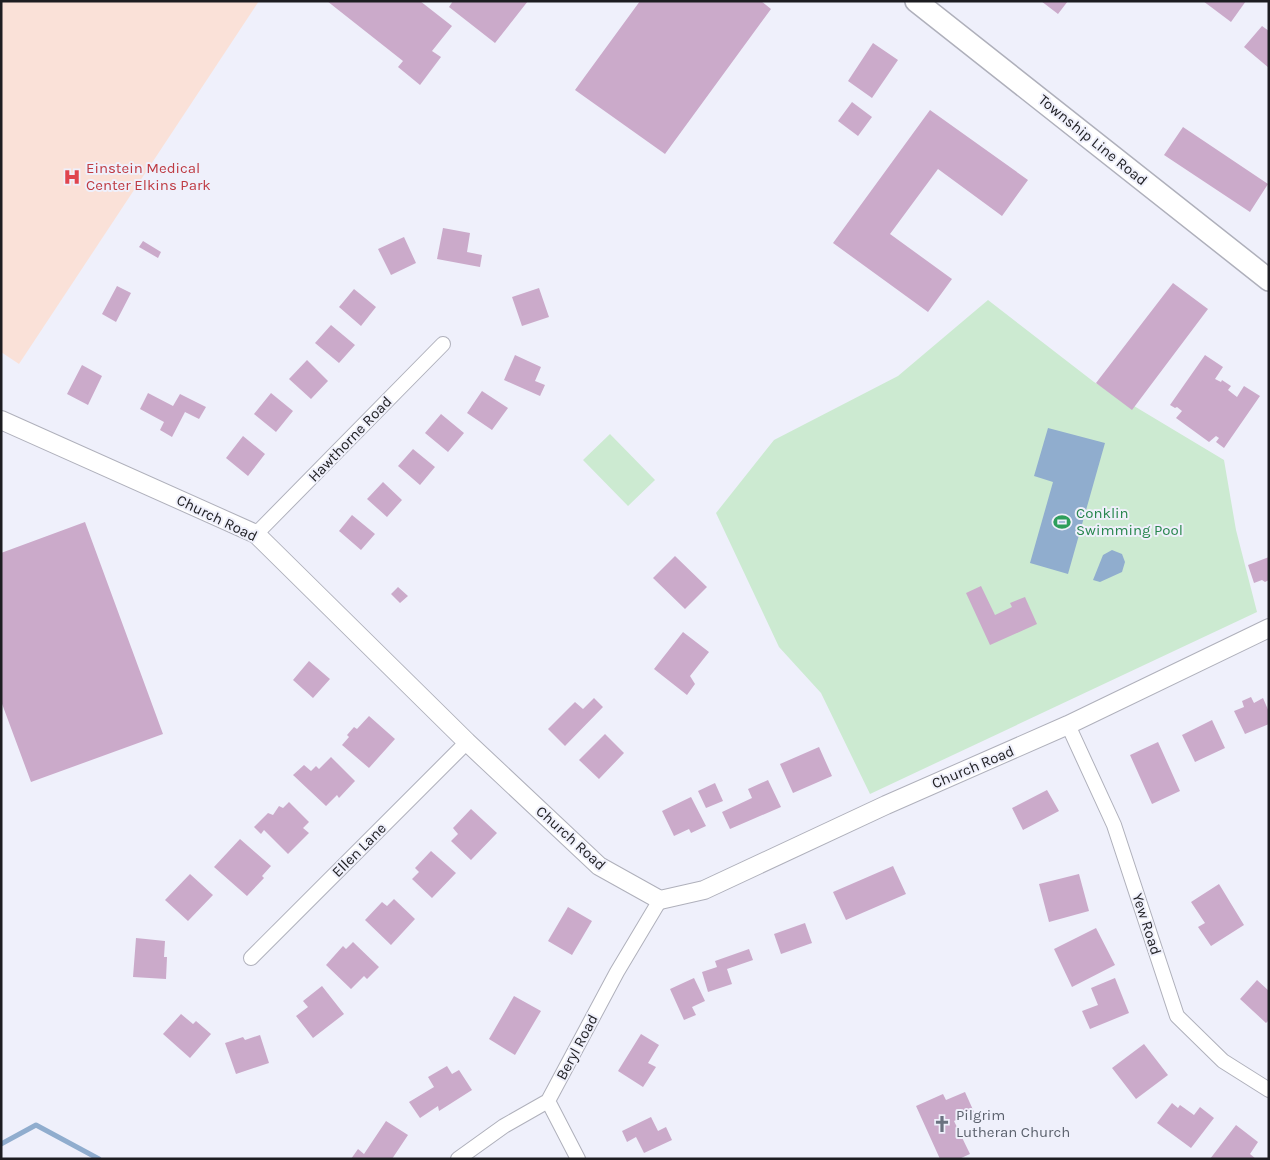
<svg xmlns="http://www.w3.org/2000/svg" width="1270" height="1160" viewBox="0 0 1270 1160" font-family="Karla,sans-serif">
  <rect width="100%" height="100%" fill="#eff0fb"/>
  <path fill="#fae1d8" d="M1,1H259L19,364L1,352Z"/>
  <path fill="#ccead1" d="M988,300L1094,382L1224,460L1236,530L1257,612L870,794L821,693L779,647L716,513L774,440L898,376Z
    M610,434L655,480L628,506L583,460Z"/>
  <path fill="#90adce" d="M1048,428L1105,443L1068,574L1030,563L1053,482L1034,476Z
    M1112,550L1122,554L1125,562L1122,572L1100,582L1093,580L1103,555Z"/>
  <g fill="none" stroke-linecap="round" stroke-linejoin="round">
    <path stroke="#90adce" stroke-width="5" d="M1,1144L36,1125L99,1159"/>
  </g>
  <path fill="#cbaaca" d="M327,1H420L452,26L432,51L441,57L420,85L398,67L403,61Z
    M453,1H528L495,43L449,7Z
    M640,1H761L771,9L665,154L575,90Z
    M1041,1H1068L1058,14Z
    M1203,1H1246L1231,22Z
    M1262,26L1269,31V68L1244,47Z
    M873,43L898,60L872,98L848,81Z
    M852,102L872,117L858,136L838,121Z
    M930,110L1028,180L1002,216L938,169L890,234L952,279L928,312L833,243Z
    M1183,127L1268,184L1250,212L1164,155Z
    M443,228L470,233L467,252L482,255L480,267L437,259Z
    M404,237L416,263L391,275L378,249Z
    M143,241L161,252L158,258L139,247Z
    M1173,283L1208,309L1132,410L1096,383Z
    M117,286L131,293L116,322L102,314Z
    M539,288L549,317L522,326L512,297Z
    M354,289L376,307L361,326L339,307Z
    M331,325L355,345L339,363L315,343Z
    M515,355L541,367L535,381L545,385L540,396L504,380Z
    M1205,355L1223,367L1215,379L1221,382L1222,380L1231,386L1228,390L1237,397L1244,386L1260,396L1224,448L1216,442L1219,438L1216,436L1209,442L1176,418L1182,411L1177,407L1175,408L1170,405Z
    M307,360L328,381L311,399L289,379Z
    M82,365L102,376L88,405L67,394Z
    M482,391L508,408L492,430L467,413Z
    M148,393L173,406L180,394L206,407L199,419L185,412L172,437L160,430L164,422L140,409Z
    M271,393L293,411L276,432L254,414Z
    M441,414L464,433L448,452L425,433Z
    M243,436L265,454L248,476L226,458Z
    M413,449L435,467L420,485L398,466Z
    M383,482L402,500L387,517L367,499Z
    M352,515L375,534L361,550L339,531Z
    M85,522L163,734L31,782L1,701V553Z
    M675,556L707,587L685,609L653,578Z
    M1269,557V580L1265,582L1262,580L1254,583L1248,565Z
    M981,586L995,615L1012,607L1010,603L1025,597L1037,624L990,645L966,593Z
    M398,587L408,596L400,603L391,594Z
    M683,632L709,652L690,676L695,684L687,695L654,669Z
    M309,661L330,679L313,698L293,680Z
    M1251,697L1254,703L1263,698L1269,712V724L1245,734L1234,711L1244,707L1242,701Z
    M594,698L603,707L565,746L548,729L575,702L583,709Z
    M369,716L395,739L369,768L342,745L349,737L347,735L354,727L357,729Z
    M1212,720L1225,748L1195,762L1182,735Z
    M605,734L624,753L599,779L579,760Z
    M1158,742L1180,791L1152,804L1130,755Z
    M819,747L832,776L793,793L780,764Z
    M331,757L355,781L339,798L337,795L326,806L293,775L304,765L311,771L316,766L319,769Z
    M768,780L781,807L730,829L722,812L752,798L748,789Z
    M715,783L723,801L706,808L698,791Z
    M1047,790L1059,811L1023,830L1012,808Z
    M691,797L706,826L691,833L689,829L674,836L662,811Z
    M289,802L309,822L303,828L309,833L288,854L264,830L261,834L254,827L268,813L273,815L279,806L283,808Z
    M471,809L497,833L471,860L451,841L458,834L453,828Z
    M240,839L271,866L262,876L264,878L247,896L214,867Z
    M431,851L456,873L432,898L412,879L419,872L415,868Z
    M893,866L906,894L846,920L833,892Z
    M190,874L213,895L188,921L165,900Z
    M1079,874L1089,911L1049,922L1039,884Z
    M1219,884L1244,925L1211,946L1198,927L1205,923L1191,902Z
    M394,899L415,919L391,945L365,920L382,902L387,906Z
    M568,907L592,921L572,955L548,941Z
    M805,923L812,943L781,954L774,934Z
    M1096,928L1115,965L1072,987L1054,949Z
    M136,938L165,941L164,957H167L166,979L133,977Z
    M353,942L379,967L367,979L364,976L351,989L326,965L343,946L346,949Z
    M749,949L753,960L727,969L732,984L708,992L702,972L717,967L715,961Z
    M694,978L705,1001L692,1007L696,1015L684,1020L670,989Z
    M1115,978L1129,1013L1090,1029L1082,1011L1098,1005L1091,988Z
    M1257,980L1269,991V1020L1266,1023L1240,999Z
    M322,986L344,1014L313,1038L296,1016L308,1007L303,1001Z
    M514,996L541,1011L515,1055L489,1039Z
    M181,1014L193,1024L196,1021L211,1034L190,1058L163,1034Z
    M641,1034L659,1045L648,1063L656,1067L643,1087L618,1071Z
    M260,1035L269,1063L236,1074L225,1043L243,1037L245,1040Z
    M1144,1044L1168,1075L1136,1099L1112,1068Z
    M447,1066L452,1074L459,1070L472,1090L439,1111L438,1106L420,1118L409,1102L434,1087L428,1077Z
    M965,1092L974,1112L954,1121L970,1154L959,1159H940L916,1106L943,1094L946,1100Z
    M1172,1103L1178,1108L1180,1105L1194,1115L1200,1107L1214,1118L1191,1148L1157,1123Z
    M651,1117L658,1131L666,1127L672,1140L644,1153L636,1137L627,1142L622,1131Z
    M386,1121L408,1135L392,1159H351L358,1149L364,1154Z
    M1236,1125L1258,1142L1250,1154L1256,1159H1210Z"/>
  <g fill="none" stroke-linecap="round" stroke-linejoin="round">
    <g stroke="#afb0bb" stroke-width="16">
      <path id="minor" d="M256,534L443,344
        M1068,725L1114,825L1177,1016L1223,1061L1269,1090
        M251,958L467,742
        M548,1101L578,1159
        M458,1159L504,1126L548,1101L617,972L660,900"/>
    </g>
    <g stroke="#afb0bb" stroke-width="20">
      <path id="tertiary" d="M1,420L256,534L467,742L599,866L660,900L704,890L886,805L1068,725L1269,628"/>
    </g>
    <g stroke="#afb0bb" stroke-width="24">
      <path id="primary" d="M916,1L1269,280"/>
    </g>
    <use href="#minor" stroke="#fff" stroke-width="14"/>
    <use href="#tertiary" stroke="#fff" stroke-width="18"/>
    <use href="#primary" stroke="#fff" stroke-width="21"/>
  </g>
  <defs>
    <g id="hospital-bare" transform="scale(1.35)"><path d="M-5-5h3v3.5h4V-5h3V5h-3V1.5h-4V5h-3Z" fill="#e0444e" stroke="#eff0fb" stroke-width="2.5" paint-order="stroke"/></g>
    <g id="stadium-bare" transform="scale(1.35)"><path d="M0-5a6.5 5 0 1 0 0 10a6.5 5 0 1 0 0-10ZM-3.5-1.8h7v3.6h-7Z" fill="#2e9e5b" stroke="#eff0fb" stroke-width="2.5" paint-order="stroke"/></g>
    <g id="church-bare" transform="scale(1.35)"><path d="M-1.2-6h2.4v3.5h3.3v2.4h-3.3V6h-2.4V-.1h-3.3v-2.4h3.3Z" fill="#6b7280" stroke="#eff0fb" stroke-width="2.5" paint-order="stroke"/></g>
  </defs>
  <g fill-rule="evenodd">
    <use href="#hospital-bare" x="72" y="177"/>
    <use href="#stadium-bare" x="1062" y="522"/>
    <use href="#church-bare" x="942" y="1124"/>
  </g>
  <g text-anchor="middle" dominant-baseline="central" stroke-width="4" stroke-linejoin="round" paint-order="stroke">
    <g font-size="15" fill="#1d1d21" stroke="#eff0fb">
      <text transform="translate(1093 140) rotate(39)">Township Line Road</text>
      <text transform="translate(350 439) rotate(-46)">Hawthorne Road</text>
      <text transform="translate(217 518) rotate(26)">Church Road</text>
      <text transform="translate(973 767) rotate(-23)">Church Road</text>
      <text transform="translate(571 838) rotate(42)">Church Road</text>
      <text transform="translate(359 850) rotate(-45)">Ellen Lane</text>
      <text transform="translate(1147 924) rotate(72)">Yew Road</text>
      <text transform="translate(577 1047) rotate(-62)">Beryl Road</text>
    </g>
    <g font-size="15" fill="#be3a42" stroke="#eff0fb" text-anchor="start">
      <text x="86" y="168">Einstein Medical<tspan x="86" dy="17">Center Elkins Park</tspan></text>
    </g>
    <g font-size="15" fill="#27864d" stroke="#eff0fb" text-anchor="start">
      <text x="1076" y="513">Conklin<tspan x="1076" dy="17">Swimming Pool</tspan></text>
    </g>
    <g font-size="15" fill="#5b616d" stroke="#eff0fb" text-anchor="start">
      <text x="956" y="1115">Pilgrim<tspan x="956" dy="17">Lutheran Church</tspan></text>
    </g>
  </g>
  <rect width="1270" height="1160" fill="none" stroke="#1d1d21" stroke-width="5"/>
</svg>
